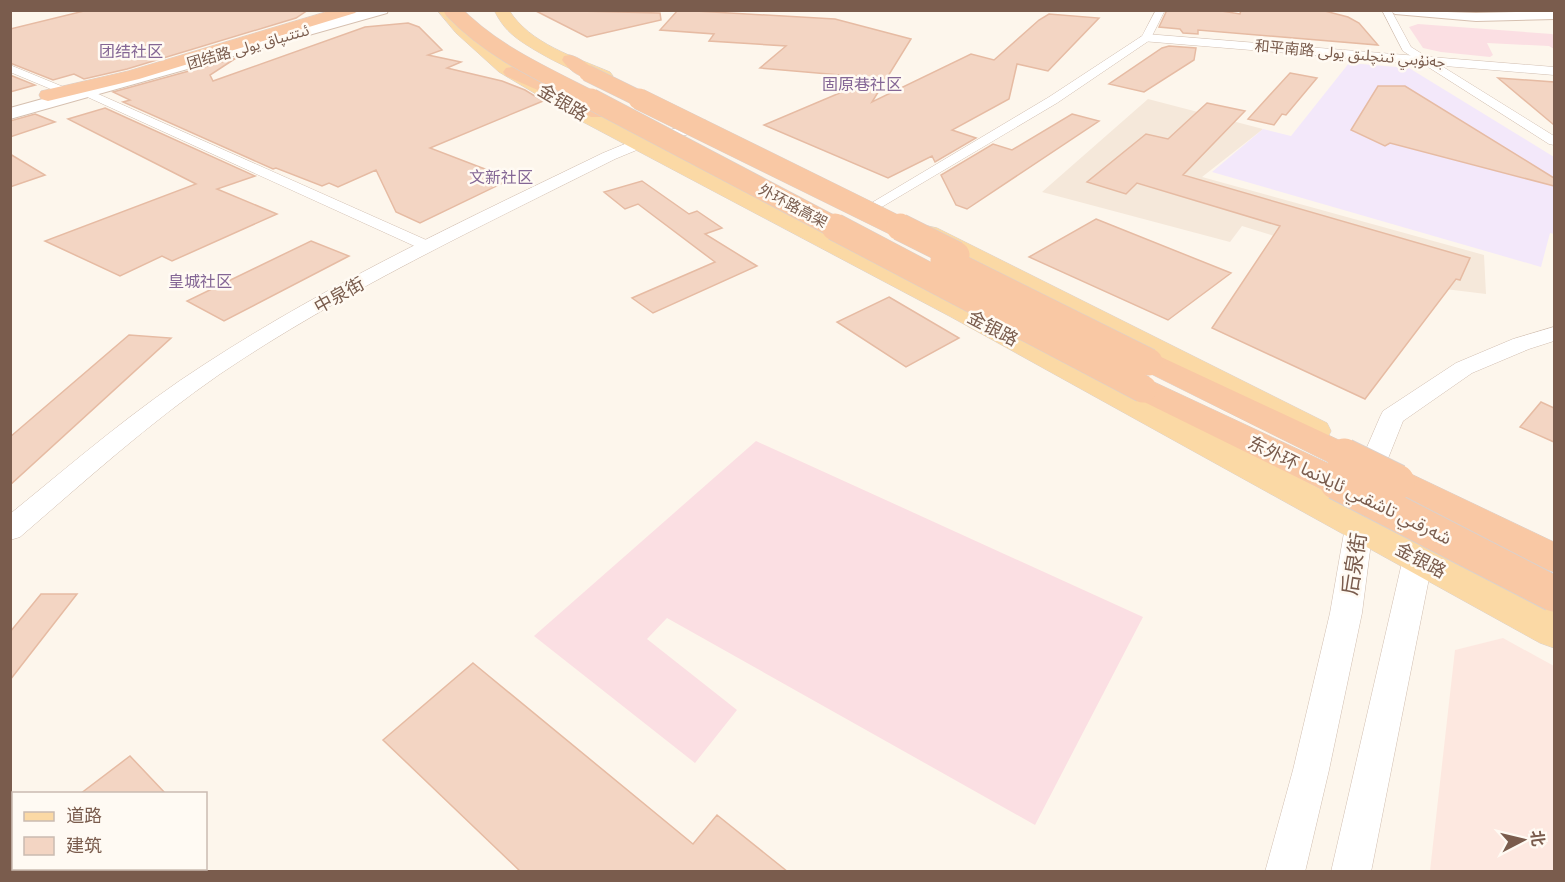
<svg xmlns="http://www.w3.org/2000/svg" width="1565" height="882" viewBox="0 0 1565 882" font-family="Raleway,'Noto Sans Arabic','Noto Sans SC',sans-serif">
  <rect width="100%" height="100%" fill="#fdf6ec"/>
  <path fill="#f5e8da" d="M1148,99L1263,129L1202,177L1484,255L1486,294L1445,289L1242,226L1230,242L1042,192Z"/>
  <path fill="#fde8e0" d="M1503,638L1554,666V871H1430L1455,650Z"/>
  <path fill="#f3e8fa" d="M1349,63L1409,68L1554,157V234L1550,233L1541,267L1212,172L1263,129L1291,136Z"/>
  <path fill="#fbdfe3" d="M1418,24L1552,34L1554,35V49L1549,46L1487,43L1493,55L1490,57L1441,52L1423,48L1409,27Z
    M756,441L1143,617L1035,825L667,618L647,639L737,710L695,763L534,636Z"/>
  <path fill="#f3d5c3" stroke="#e6bba3" stroke-width="1.5" d="M88,10H308L296,18L127,69L84,79L74,74L53,80L10,63V29Z
    M534,10L660,13L661,20L587,37Z
    M678,10L835,19L911,39L872,102L971,54L994,60L1039,20L1049,14L1099,18L1048,71L1017,64L1009,99L952,130L976,138L935,162L932,156L888,178L764,125L875,78L760,68L786,46L709,41L714,34L660,30Z
    M1167,10H1215L1240,14L1241,10H1321L1348,17L1359,23L1378,45L1198,30V34L1183,33L1180,29L1159,27Z
    M408,23L419,27L442,50L428,55L461,62L447,68L502,81L525,90L543,101L430,148L511,179L420,223L396,212L376,170L338,187L329,183L322,186L276,168L273,169L123,102L130,100L113,92L236,58L210,75L213,81L365,27Z
    M1169,46L1196,48L1194,60L1144,92L1109,84L1162,48Z
    M1290,73L1317,78L1286,115L1282,114L1274,125L1248,119Z
    M10,75L35,85L10,92Z
    M1498,78L1554,82V125Z
    M1378,86H1405L1554,178V186L1390,143L1385,146L1351,130Z
    M1207,103L1245,111L1183,175L1470,258L1460,280L1456,279L1365,399L1212,328L1280,226L1137,183L1126,194L1087,182L1146,134L1168,139Z
    M105,108L255,176L217,189L277,214L172,261L162,256L120,276L45,241L196,184L68,119Z
    M35,114L55,122L10,137V121Z
    M1072,114L1099,121L967,209L956,205L941,175L993,144L1012,150Z
    M10,154L45,175L10,187Z
    M642,181L689,214L697,211L722,228L705,234L757,266L653,313L632,298L715,262L638,204L625,209L604,192Z
    M1096,219L1231,273L1168,320L1029,257Z
    M311,241L349,256L224,321L187,301Z
    M889,297L959,338L906,367L837,322Z
    M129,335L171,338L10,485V437Z
    M1541,402L1554,408V442L1520,427Z
    M41,594H77L10,680V632Z
    M473,663L693,844L717,815L788,872H521L383,740Z
    M130,756L166,794H80Z"/>
  <g fill="none" stroke-linecap="round" stroke-linejoin="round">
    <g stroke="#d1beb0" stroke-width="1">
      <path id="minor" d="M1156,10H1165L1150,40L1057,103L880,208H870L868,205L1049,97L1142,36Z
        M1382,10H1391L1411,47L1554,136V145L1549,144L1403,51Z
        M10,65L66,88L68,90L66,92H58L10,72Z
        M87,89L433,243L435,246L433,249H421L83,95L81,93Z"/>
    </g>
    <g stroke="#d1beb0" stroke-width="1">
      <path id="tertiary" d="M1146,34L1554,67V75L1142,41L1140,38Z
        M705,120L713,125L710,128L644,147L615,159C484,225 341,292 220,374C149,423 85,481 20,537L10,540V514C74,462 136,408 205,364C331,282 469,218 603,153L632,141Z
        M1554,327V341L1529,349L1472,373L1403,421L1387,461L1373,527L1362,613L1329,770L1305,872H1265L1293,770L1330,613L1345,527L1361,461L1380,417L1383,411L1456,363L1513,339Z
        M1410,530L1420,533L1433,558L1371,872H1331L1403,558L1396,541L1400,533Z"/>
    </g>
    <g stroke="#d6c0b0" stroke-width="2">
      <path id="secondary" d="M364,10H388L387,13L10,119V108Z
        M1389,10L1476,13L1554,11V19L1476,21L1395,14Z"/>
    </g>
    <g stroke="#dad1cd" stroke-width="1">
      <path id="primary" d="M437,10H453L511,64L597,114L971,305L1554,612V648L1540,643L951,317L583,122L499,72L456,33Z
        M494,10H509C530,44 575,57 610,72L613,76L610,80C593,84 529,49 514,36C505,29 499,20 494,10Z
        M928,226L937,228L1327,423L1331,431L1327,439L1315,442L1303,439L919,238L916,233L919,228Z"/>
    </g>
    <g stroke="#dad1cd" stroke-width="1">
      <path id="trunk" d="M332,10H357L355,13L139,79L48,101L41,99L39,95L41,91L128,71Z
        M570,55C579,57 590,65 596,73L593,77C581,80 569,70 562,60L564,56Z
        M512,67L579,94L605,109L608,113L605,117H591L565,102L506,76L503,72L506,68Z
        M1149,353L1159,356L1356,448L1361,456L1356,464L1344,467L1332,464L1139,368L1134,362L1139,356Z
        M1143,379L1154,382L1349,473L1354,482L1349,491L1337,494L1325,491L1132,396L1128,389L1132,382Z
        M1397,470L1409,473L1554,542V572L1541,568L1385,491L1380,482L1385,473Z"/>
    </g>
    <use href="#minor" fill="#fff" fill-rule="evenodd"/>
    <use href="#tertiary" fill="#fff" fill-rule="evenodd"/>
    <use href="#secondary" fill="#fff" fill-rule="evenodd"/>
    <use href="#primary" fill="#fbd9a5" fill-rule="evenodd"/>
    <use href="#trunk" fill="#f9c8a4" fill-rule="evenodd"/>
    <g stroke="#dad1cd" stroke-width="17" stroke-linecap="butt">
      <path id="trunk-bridge-far3" d="M452,10C492,52 543,74 594,100
        M587,73L642,100"/>
    </g>
    <g stroke="#dad1cd" stroke-width="22" stroke-linecap="butt">
      <path id="trunk-bridge-far2" d="M591,99L838,229
        M639,99L903,229"/>
    </g>
    <g stroke="#dad1cd" stroke-width="28" stroke-linecap="butt">
      <path id="trunk-bridge-far1" d="M835,227L1143,389
        M900,227L956,255
        M944,260L1149,362"/>
    </g>
    <g stroke="#dad1cd" stroke-width="37" stroke-linecap="butt">
      <path id="trunk-bridge" d="M1344,456L1397,482
        M1337,482L1554,594"/>
    </g>
    <use href="#trunk-bridge-far3" stroke="#f9c8a4" stroke-width="16"/>
    <use href="#trunk-bridge-far2" stroke="#f9c8a4" stroke-width="21"/>
    <use href="#trunk-bridge-far1" stroke="#f9c8a4" stroke-width="27"/>
    <use href="#trunk-bridge" stroke="#f9c8a4" stroke-width="35"/>
  </g>
  <g text-anchor="middle" dominant-baseline="central" stroke-width="5" stroke-linejoin="round" paint-order="stroke">
    <g font-size="15" fill="#7a5c4d" stroke="#fffaf3">
      <text transform="translate(248 47) rotate(-16)">团结路 ئىتتىپاق يولى</text>
      <text transform="translate(1350 54) rotate(5)">和平南路 جەنۇبىي تىنچلىق يولى</text>
      <text transform="translate(793 206) rotate(28)">外环路高架</text>
    </g>
    <g font-size="16" fill="#846695" stroke="#fffaf3">
      <text x="131" y="51">团结社区</text>
      <text x="862" y="84">固原巷社区</text>
      <text x="501" y="177">文新社区</text>
      <text x="200" y="281">皇城社区</text>
    </g>
    <g font-size="18" fill="#7a5c4d" stroke="#fffaf3">
      <text transform="translate(563 102) rotate(31)">金银路</text>
      <text transform="translate(339 295) rotate(-29)">中泉街</text>
      <text transform="translate(993 328) rotate(28)">金银路</text>
      <text transform="translate(1350 490) rotate(26)">东外环 شەرقىي تاشقىي ئايلانما</text>
      <text transform="translate(1421 560) rotate(28)">金银路</text>
    </g>
    <g font-size="21" fill="#7a5c4d" stroke="#fffaf3">
      <text transform="translate(1354 564) rotate(-81)">后泉街</text>
    </g>
  </g>
  <rect width="1565" height="882" fill="none" stroke="#7a5c4d" stroke-width="24"/>
  <rect x="12" y="792" width="195" height="78" fill="#fffaf3" stroke="#cabbb1" stroke-width="1.5"/>
  <rect x="24" y="812" width="30" height="9" fill="#fbd9a5" stroke="#cabbb1" stroke-width="1.5"/>
  <text x="66" y="822" font-size="18" fill="#7a5c4d">道路</text>
  <rect x="24" y="837" width="30" height="18" fill="#f3d5c3" stroke="#cabbb1" stroke-width="1.5"/>
  <text x="66" y="852" font-size="18" fill="#7a5c4d">建筑</text>
  <g transform="translate(1523 840) rotate(83)" stroke="#fffaf3" stroke-width="4.5" paint-order="stroke">
  <path d="M0-4.5L10 22L0 15L-10 22Z" fill="#7a5c4d"/>
  <text y="-9" font-size="16" font-weight="bold" text-anchor="middle" fill="#7a5c4d">北</text>
  </g>
</svg>
